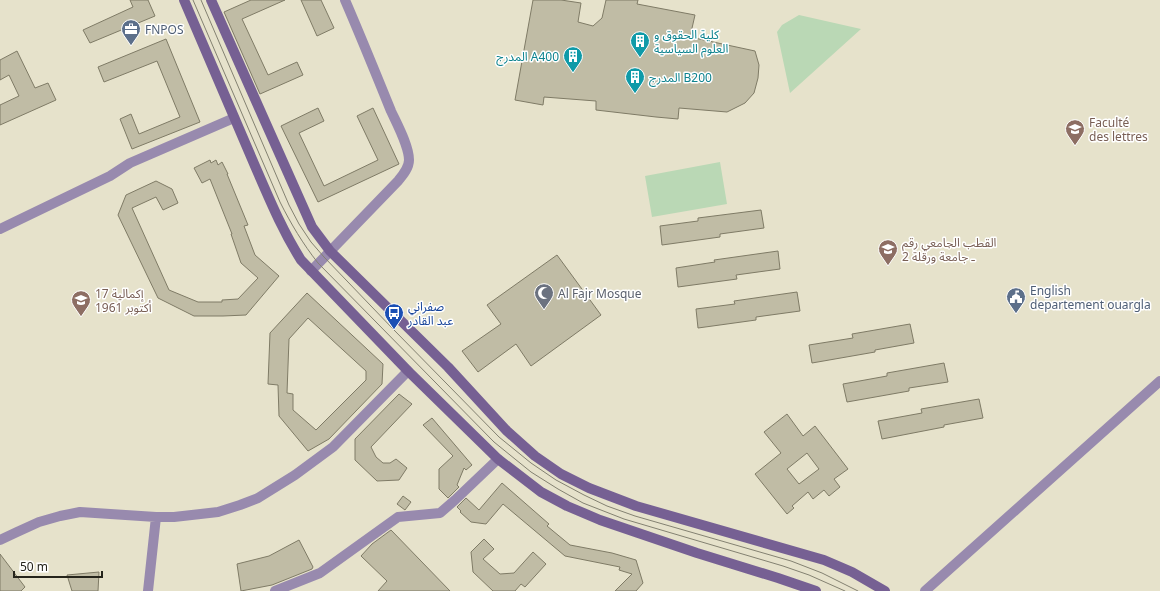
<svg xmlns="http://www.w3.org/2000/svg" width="1160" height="591" viewBox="0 0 1160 591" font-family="'Noto Sans','Noto Sans Arabic',sans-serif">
  <rect width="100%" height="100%" fill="#e6e2cb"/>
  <path fill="#bad8b5" d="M799,15L861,29L790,93L777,32L782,25Z
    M720,162L727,204L652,217L645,176Z"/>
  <path fill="#c0bca5" stroke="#7f7b66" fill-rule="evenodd" d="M130,0H148L155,16L90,43L83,30L133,7Z
    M251,0H285L242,19L268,75L297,62L303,75L260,94L224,12Z
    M301,0H321L334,28L317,36Z
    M533,0H561L581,3L578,22L593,26L602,18L606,0H638L637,4L695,15L690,37L755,51L759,65L758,78L754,93L745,103L727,112L679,108L678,119L656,117L596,110V101L544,97L543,105L515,100Z
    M166,39L200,122L132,149L120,119L131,114L139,134L180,117L157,61L104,82L98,67Z
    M17,51L35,88L48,83L56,100L0,125V105L19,96L9,75L0,80V60Z
    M318,108L324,121L299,133L324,186L378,160L357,116L373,108L399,164L318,202L281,126Z
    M210,160L211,163L216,160L218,165L222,162L228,174H227L248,225L244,226L255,255L279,276L246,315L223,316H194L158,298L118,215L126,195L156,181L172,189L178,203L163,210L156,197L132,208L169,290L198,302H222V300L238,299L258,278L241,263L231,234H232L210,179L202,183L194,168Z
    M761,210L764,228L720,234V237L662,245L660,226L698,221V218Z
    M778,251L780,269L736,275L737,279L678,287L676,268L715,262L714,260Z
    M557,255L601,315L531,366L516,344L478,372L462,351L501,324L487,305Z
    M797,292L800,311L756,317V320L698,328L696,309L735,304L734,301Z
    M307,293L383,364L382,384L329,439L308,451L279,416L278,385L268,384L270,333ZM308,318L366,371V380L316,430L293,410V394L287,393L289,339Z
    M910,324L914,343L875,350V352L812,363L809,345L853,338L852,334Z
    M944,363L948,382L909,388V391L847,402L843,384L887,376V373Z
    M399,394L412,404L371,447L376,457L383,463H390L396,459L407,468L399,480L377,481L355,460V439Z
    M979,399L983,418L944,425V427L882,439L878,421L922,413L921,409Z
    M787,414L803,436L815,426L848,469L834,479L840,487L829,496L824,490L813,499L808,492L792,506L794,508L787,514L755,474L781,453L764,432ZM807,453L819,469L799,484L787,469Z
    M432,418L472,465L466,470L464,468L457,485L459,487L448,498L439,489V469L453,456L423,425Z
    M502,483L549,524L547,526L570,545L612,553L636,560L643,583L636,591H615L632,574L619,570L620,567L565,556L503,504L486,524L471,522L460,512L461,511L457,507L466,498L479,510Z
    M403,496L411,502L405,510L397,504Z
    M391,530L450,591H378L387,581L361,556L372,544Z
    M484,539L494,549L483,559L500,574L514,573L533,552L546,564L525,587L521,584L515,591H493L473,572L471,552Z
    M299,540L313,567L312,569L272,585L241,591L237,564L269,556Z
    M0,554L25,587L21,591H0Z
    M99,572L98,591H72L67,575Z"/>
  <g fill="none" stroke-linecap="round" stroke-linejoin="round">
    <path stroke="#988aae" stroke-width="10" d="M0,229L110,176L130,163L234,118
      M311,271L398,181C403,175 409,168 409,160C409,146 397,124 391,111C376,74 361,37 345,0
      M0,540L17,532L39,522L60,516L80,512L156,517H174L218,512L240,505L258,498L295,475L333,447L408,371
      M148,591L156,517
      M275,591L320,573L398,517L440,513L455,500L498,459
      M925,591L1160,381"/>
    <path stroke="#766093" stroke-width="10" d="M184,0C208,55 231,111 255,166C269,198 282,230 301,260L408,371L498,459L541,492L567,506L600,520L697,553L778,578L816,591
      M211,0L312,227L330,251L448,367L507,431L535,456L561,474L589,488L636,506L824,560L852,572L885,591"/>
    <path stroke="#838171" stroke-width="1" d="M193,0L280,202C291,224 303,244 318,263L494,442L531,472L558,489L583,503L624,519L783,566L809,575L845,591
      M201,0L289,205L299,224L311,242L324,257L394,330L499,437L531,463L556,480L584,495L607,506L635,516L791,561L822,573L858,591"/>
  </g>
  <defs>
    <g id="office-pin" transform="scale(1)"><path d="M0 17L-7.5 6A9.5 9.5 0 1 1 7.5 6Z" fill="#5c6f8a" stroke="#fff"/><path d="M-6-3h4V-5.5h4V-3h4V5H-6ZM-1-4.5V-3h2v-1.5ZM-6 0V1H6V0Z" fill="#fff"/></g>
    <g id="building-pin" transform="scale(1)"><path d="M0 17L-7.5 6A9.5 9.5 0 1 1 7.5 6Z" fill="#0f9aa8" stroke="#fff"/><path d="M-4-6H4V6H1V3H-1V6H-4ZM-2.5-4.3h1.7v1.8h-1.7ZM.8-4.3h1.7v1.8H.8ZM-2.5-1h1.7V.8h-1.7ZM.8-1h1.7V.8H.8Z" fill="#fff"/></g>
    <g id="university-pin" transform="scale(1)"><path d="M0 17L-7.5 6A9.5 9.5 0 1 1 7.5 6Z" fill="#8d6e63" stroke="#fff"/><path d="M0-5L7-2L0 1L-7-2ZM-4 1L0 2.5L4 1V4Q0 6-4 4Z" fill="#fff"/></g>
    <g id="mosque-pin" transform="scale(1)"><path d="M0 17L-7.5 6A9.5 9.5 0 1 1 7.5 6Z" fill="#6b7280" stroke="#fff"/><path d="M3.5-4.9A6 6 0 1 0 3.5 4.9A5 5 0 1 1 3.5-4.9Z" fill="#fff"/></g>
    <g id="civic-pin" transform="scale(1)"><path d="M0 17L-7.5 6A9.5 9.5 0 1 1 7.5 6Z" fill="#5c6f8a" stroke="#fff"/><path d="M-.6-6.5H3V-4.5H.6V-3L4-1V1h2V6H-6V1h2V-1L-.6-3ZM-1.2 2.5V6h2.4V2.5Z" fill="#fff"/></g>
    <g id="school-pin" transform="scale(1)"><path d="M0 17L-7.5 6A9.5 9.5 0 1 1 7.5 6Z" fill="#8d6e63" stroke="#fff"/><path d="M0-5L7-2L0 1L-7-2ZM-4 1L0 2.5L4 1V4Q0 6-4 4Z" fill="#fff"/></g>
    <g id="bus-pin" transform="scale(1)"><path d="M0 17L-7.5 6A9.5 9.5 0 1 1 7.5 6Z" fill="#1a4fb4" stroke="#fff"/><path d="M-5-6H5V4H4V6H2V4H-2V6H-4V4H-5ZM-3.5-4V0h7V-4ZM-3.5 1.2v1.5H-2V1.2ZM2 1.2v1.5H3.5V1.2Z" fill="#fff"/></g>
  </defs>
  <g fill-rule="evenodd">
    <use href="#office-pin" x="131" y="29"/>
    <use href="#building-pin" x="640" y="41"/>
    <use href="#building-pin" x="573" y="56"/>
    <use href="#building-pin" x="635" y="77"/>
    <use href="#university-pin" x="1075" y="129"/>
    <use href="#university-pin" x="888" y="249"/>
    <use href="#mosque-pin" x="544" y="293"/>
    <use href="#civic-pin" x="1016" y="297"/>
    <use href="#school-pin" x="81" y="300"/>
    <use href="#bus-pin" x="394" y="313"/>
  </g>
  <g text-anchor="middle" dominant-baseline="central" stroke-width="3" stroke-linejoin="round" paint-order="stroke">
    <g font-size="12" fill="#4e5e75" stroke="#fff" text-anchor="start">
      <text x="145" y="29">FNPOS</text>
      <text x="1030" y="290">English<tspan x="1030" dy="14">departement ouargla</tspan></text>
    </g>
    <g font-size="12" fill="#0d838f" stroke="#fff" text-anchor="start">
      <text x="654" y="34">كلية الحقوق و<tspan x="654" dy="14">العلوم السياسية</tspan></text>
      <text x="559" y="56" text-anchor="end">المدرج A400</text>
      <text x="649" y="77">المدرج B200</text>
    </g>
    <g font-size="12" fill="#785e54" stroke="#fff" text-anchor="start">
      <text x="1089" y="122">Faculté<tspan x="1089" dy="14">des lettres</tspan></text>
      <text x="902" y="242">القطب الجامعي رقم<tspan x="902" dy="14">2 ـ جامعة ورقلة</tspan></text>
      <text x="95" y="293">إكمالية 17<tspan x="95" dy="14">أكتوبر 1961</tspan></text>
    </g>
    <g font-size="12" fill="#5b616d" stroke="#fff" text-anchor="start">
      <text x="558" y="293">Al Fajr Mosque</text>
    </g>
    <g font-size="12" fill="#164399" stroke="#fff" text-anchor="start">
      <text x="408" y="306">صفراني<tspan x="408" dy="14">عبد القادر</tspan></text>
    </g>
  </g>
  <path d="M14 571v6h88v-6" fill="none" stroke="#25241b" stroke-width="2"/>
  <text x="20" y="571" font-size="12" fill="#25241b" stroke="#ffffff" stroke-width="3" paint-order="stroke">50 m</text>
</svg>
